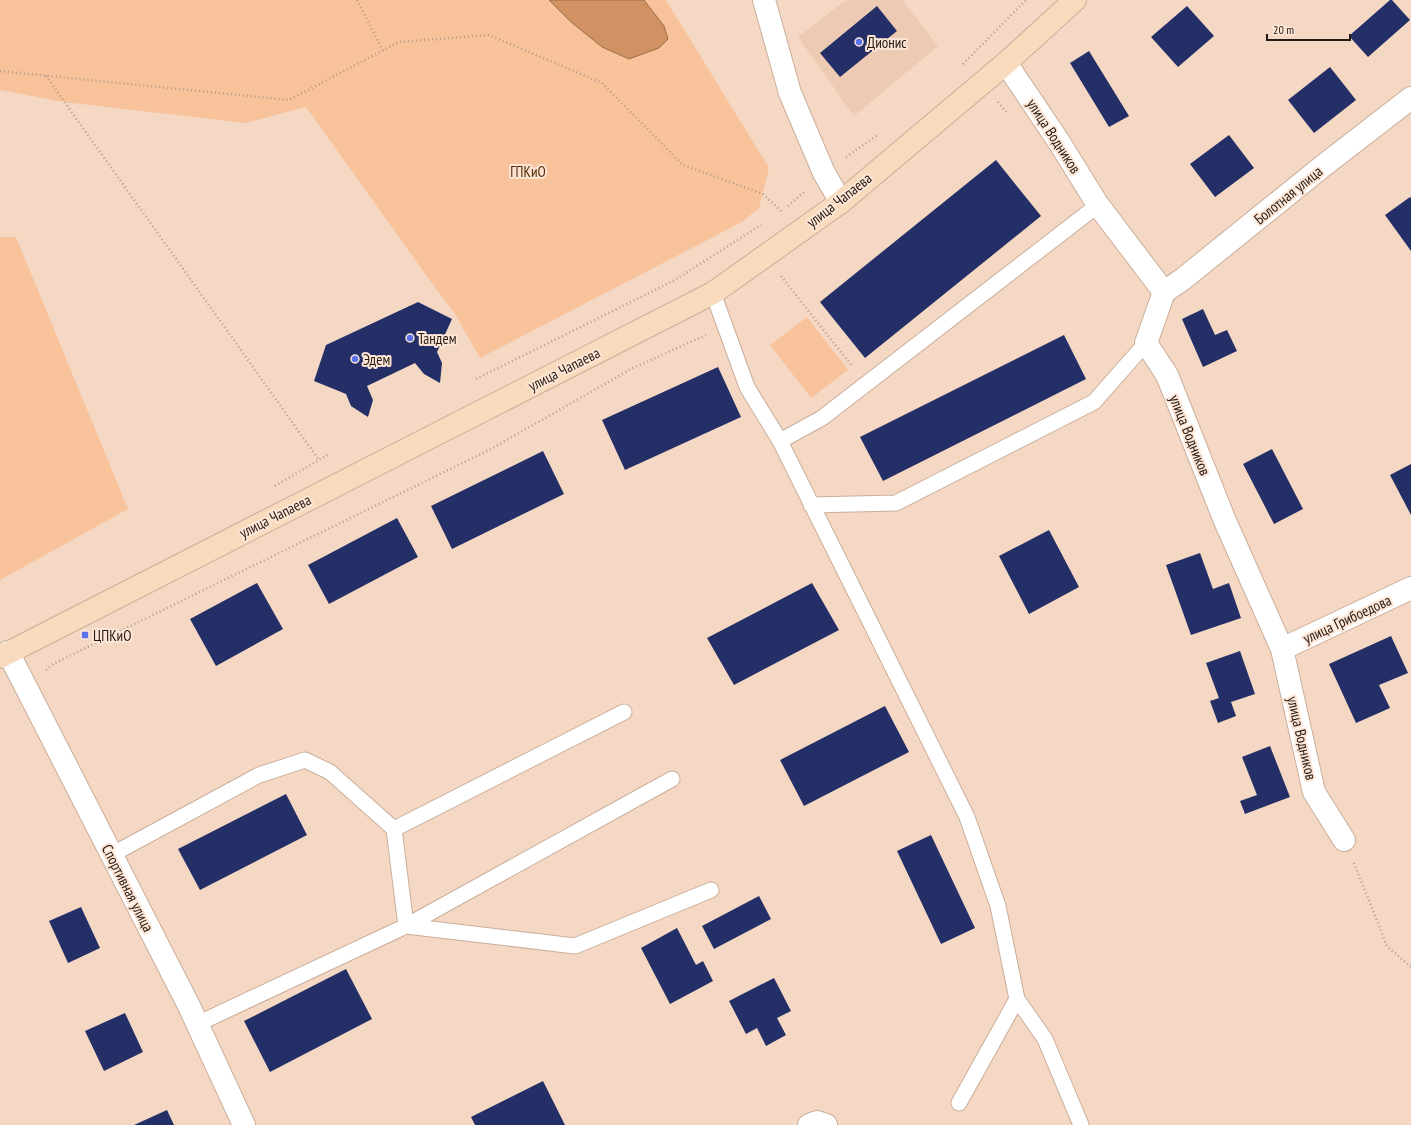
<svg xmlns="http://www.w3.org/2000/svg" width="1411" height="1125" viewBox="0 0 1411 1125" font-family="'PT Sans Narrow',sans-serif">
  <rect width="100%" height="100%" fill="#f4d8c4"/>
  <path fill="#edcab3" d="M846,0H902L938,46L854,116L798,37Z"/>
  <path fill="#f8c29a" d="M0,0H549L571,22L649,6L644,0H666L769,168L759,208L742,222L480,358L455,314L431,282L306,107L246,123L64,102L0,90Z
    M0,237H16L128,509L0,580Z
    M807,317L848,370L811,398L770,345Z"/>
  <path fill="#d09262" stroke="#9c6e4a" d="M549,0H644L664,26L668,39L659,48L629,59L602,47L571,22Z"/>
  <path fill="#242f67" d="M1390,0H1392L1410,20L1368,57L1349,36Z
    M877,6L897,31L840,77L820,53Z
    M1187,6L1214,36L1178,67L1151,37Z
    M1089,51L1129,116L1109,127L1070,63Z
    M1330,67L1356,100L1314,133L1288,100Z
    M1229,135L1254,168L1215,197L1190,164Z
    M996,160L1041,216L865,358L820,302Z
    M1410,197L1411,198V251L1385,215Z
    M418,302L452,319L437,352L442,363L440,383L424,374L415,363L367,386L373,400L368,417L351,406L346,394L314,381L326,345Z
    M1203,309L1215,335L1227,330L1237,351L1203,367L1182,319Z
    M1064,335L1086,379L883,481L860,437Z
    M718,367L741,417L625,470L602,420Z
    M1272,449L1303,509L1274,524L1243,464Z
    M543,451L564,494L452,549L431,506Z
    M1411,464V515L1390,475Z
    M397,518L418,557L329,604L308,565Z
    M1049,530L1079,587L1029,614L999,556Z
    M1200,553L1213,589L1229,583L1241,618L1191,635L1166,565Z
    M257,583L283,629L216,666L190,619Z
    M812,583L839,630L734,685L707,638Z
    M1391,636L1408,673L1379,685L1390,708L1356,723L1329,664Z
    M1240,651L1255,694L1231,702L1236,716L1218,723L1210,701L1219,698L1206,663Z
    M885,706L909,752L804,806L780,760Z
    M1270,746L1290,797L1245,814L1240,801L1257,795L1242,757Z
    M286,794L307,835L200,890L178,849Z
    M931,835L975,928L941,944L897,851Z
    M759,896L771,919L714,949L702,926Z
    M81,907L100,948L68,963L49,921Z
    M677,928L696,965L703,961L713,981L670,1004L641,948Z
    M346,969L372,1019L270,1072L244,1021Z
    M774,978L791,1011L777,1018L786,1035L766,1046L757,1028L746,1034L729,1001Z
    M125,1013L143,1052L104,1071L85,1031Z
    M543,1081L565,1125H475L471,1117Z
    M167,1110L174,1125H134Z"/>
  <g fill="none" stroke-linecap="round" stroke-linejoin="round">
    <g stroke="#c9ae9b" stroke-width="17">
      <path id="lane" d="M713,293L747,387L780,441L967,817L998,906L1017,999L959,1103
        M780,441L822,418L1098,205
        M811,505L896,503L1094,402L1146,343
        M624,712L394,829L406,926L672,779
        M111,855L259,775L305,760L330,772L394,829
        M1017,999L1045,1039L1081,1125
        M197,1024L406,926L575,946L711,890"/>
    </g>
    <g stroke="#c9ae9b" stroke-width="24">
      <path id="street" d="M764,0L790,93L824,173L841,202
        M1006,63L1059,142L1098,205L1164,292L1146,343L1167,375L1225,521L1282,649L1314,792L1344,840
        M1164,292L1183,279L1323,166L1411,98
        M1282,649L1411,588
        M8,652L189,1006L244,1125
        M809,1125L817,1122L826,1125"/>
    </g>
    <g stroke="#c9ae9b" stroke-width="24">
      <path id="secondary" d="M0,657L713,293L841,202L1006,63L1075,0"/>
    </g>
    <path stroke="#b29c8c" stroke-width="2.5" stroke-dasharray="1 3" stroke-linecap="butt" d="M357,0L383,51
      M963,64L1026,0
      M0,71L289,100L399,42L489,35L602,83L683,165L763,194L782,212
      M46,76L319,460
      M998,102L1007,113
      M846,157L879,134
      M788,206L805,191
      M781,276L852,366
      M476,379L675,280L761,225
      M275,486L329,454
      M46,670L53,664L491,449L631,369L706,335
      M1354,863L1387,946L1411,967"/>
    <use href="#lane" stroke="#fff" stroke-width="15"/>
    <use href="#street" stroke="#fff" stroke-width="22"/>
    <use href="#secondary" stroke="#f8dabc" stroke-width="22"/>
  </g>
  <g fill="#5b72e8" stroke="#fde6d6" stroke-width="1.5">
    <circle cx="859" cy="42" r="4"/>
    <circle cx="410" cy="338" r="4"/>
    <circle cx="355" cy="359" r="4"/>
    <rect x="81" y="631" width="8" height="8" rx="2"/>
  </g>
  <g text-anchor="middle" dominant-baseline="central" stroke-width="4" stroke-linejoin="round" paint-order="stroke">
    <g font-size="15" fill="#241a13" stroke="#fde6d6" text-anchor="start">
      <text x="867" y="42">Дионис</text>
      <text x="418" y="338">Тандем</text>
      <text x="363" y="359">Эдем</text>
      <text x="93" y="635">ЦПКиО</text>
    </g>
    <g font-size="15" fill="#241a13" stroke="#fde6d6">
      <text transform="translate(1054 136) rotate(57)">улица Водников</text>
      <text transform="translate(1288 195) rotate(-39)">Болотная улица</text>
      <text transform="translate(839 200) rotate(-38)">улица Чапаева</text>
      <text transform="translate(564 369) rotate(-27)">улица Чапаева</text>
      <text transform="translate(1190 435) rotate(68)">улица Водников</text>
      <text transform="translate(275 516) rotate(-27)">улица Чапаева</text>
      <text transform="translate(1347 619) rotate(-25)">улица Грибоедова</text>
      <text transform="translate(1302 738) rotate(77)">улица Водников</text>
      <text transform="translate(128 888) rotate(63)">Спортивная улица</text>
    </g>
    <g font-size="15" fill="#542b04" stroke="#fde6d6">
      <text x="528" y="171">ГПКиО</text>
    </g>
  </g>
  <path d="M1267 34v6h83v-6" fill="none" stroke="#241a13" stroke-width="2"/>
  <text x="1273" y="34" font-size="12" fill="#241a13" stroke="#fde6d6" stroke-width="3" paint-order="stroke">20 m</text>
</svg>
